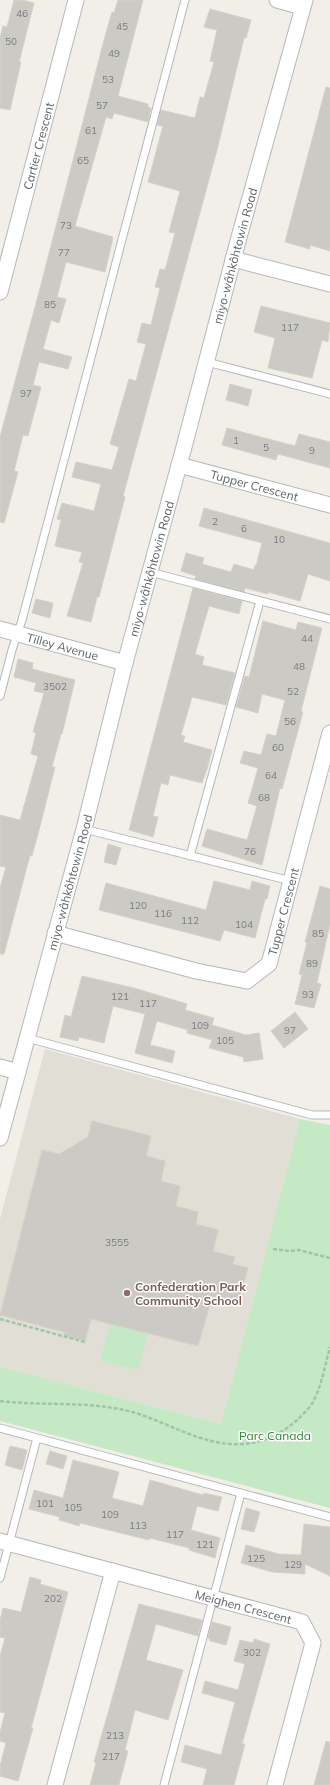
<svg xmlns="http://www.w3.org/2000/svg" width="330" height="1785" viewBox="0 0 330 1785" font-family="Mulish,sans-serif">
  <rect width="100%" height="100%" fill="#f1efe8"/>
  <path fill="#e1ded6" d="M45,1049L300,1119L221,1424L0,1367V1219Z"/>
  <path fill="#c5e8c5" d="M300,1119L330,1125V1508L0,1421V1367L221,1424Z
    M110,1324L148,1334L138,1370L100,1361Z"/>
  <path fill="#cccac5" stroke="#d6d1c6" d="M14,0H22L34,3L19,62H21L10,110L0,108V38L3,26L7,27Z
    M118,0H143L118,96L148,104V107L151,108L148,122L114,113L112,119L106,117L75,226L113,237L109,255L105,272L66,262L57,297L66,299L59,323L51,320L43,349L72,357L68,369L39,362L33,385L41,387L28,436L23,435L14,471L18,472L4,523L0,522V437L39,292L104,40L112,12L114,13Z
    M210,9L251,20L246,38H244L217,150L123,496L125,497L99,597H97L91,622L67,616L83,563L79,562L82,552L55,546L61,520L57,519L62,503L94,511L101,484L72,477L76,462L112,470L119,447L110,444L129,379L136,381L146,344L137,342L142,323L151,325L160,288L155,287L160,269L165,270L175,233L169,232L180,191L148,182L163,126L157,125L161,110L195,118L200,97L204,98L214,62L210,61L217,30L204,27Z
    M326,87L330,88V251L310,245V249L285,242Z
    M261,306L330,323L328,342L322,340L312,378L268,368L275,338L254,332Z
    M230,384L252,390L248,406L226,400Z
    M227,428L295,446L299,434L330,442V468L278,454L276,460L222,445Z
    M204,508L330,543V581L308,574L300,601L268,592V594L245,588L244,592L195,579L196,576L181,571L186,553L204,558L202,564L231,572L234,564L254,570L255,565L256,566L262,543L199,526Z
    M193,588L242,601L239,614L209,606L195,654L204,657L202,665L235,673L226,705L192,697L181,735L185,736L183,742L212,750L207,769L202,783L170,775L168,785L161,783L153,816L158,817L153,837L129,830Z
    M36,599L53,603L50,618L32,613Z
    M263,621L296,630L298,622L322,628L301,711L303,712L282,789L280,788L262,865L202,846L207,829L247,840L257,806L248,803L258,768L240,763L244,751L261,755L267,734L276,736L285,700L262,694L258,713L236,707L245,676L249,677Z
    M18,659L33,663L32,669L75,680L62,734H61L52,767H55L39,830L32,856L30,855L4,954H0V888L6,867L0,866V815L20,820L38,756L31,754L36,733L33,732L44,693L34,691L36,683L14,677Z
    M108,844L121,848L116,865L104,862Z
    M214,881L250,890L252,881L270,886L267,899H265L255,938L224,930L220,941L99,910L106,883L206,910Z
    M320,886L330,889V924L317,983L321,984L314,1008L295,1004L302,975L299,974L307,943L305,942Z
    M82,976L134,988L187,1004L185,1010L214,1018L212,1025L246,1035L259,1033L263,1059L244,1062L243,1057L209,1048L212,1040L187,1033L188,1030L157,1021L150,1045L175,1051L172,1063L135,1053L145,1014L113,1006L104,1043L79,1037L78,1041L60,1037L65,1015L71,1017Z
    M295,1012L308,1029L284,1048L271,1031Z
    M92,1121L151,1136L146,1156L165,1161L161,1181L180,1186L176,1206L198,1212L196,1224L218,1230L213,1251L235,1257L233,1264L248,1268L238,1304L212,1297L198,1346L91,1319L85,1341L64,1335V1332L0,1315L42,1150L59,1154L88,1137Z
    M10,1446L27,1450L22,1470L5,1465Z
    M50,1451L67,1456L63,1469L46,1464Z
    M73,1460L119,1472L112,1498L143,1506L150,1480L203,1495L204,1493L222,1497L218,1511L197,1506L191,1530L220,1538L215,1558L189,1550V1548L150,1538L149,1540L80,1523L79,1526L59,1520L60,1517L29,1509L34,1490L63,1498Z
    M246,1508L260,1512L254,1532L241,1529Z
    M304,1524L330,1527V1576L305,1564V1574L272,1572L241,1563L246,1545L279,1554L301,1555Z
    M30,1577L41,1580L40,1584L68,1592L31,1728H33L18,1781L0,1776V1766L6,1743L0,1741V1732L5,1713L0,1712V1656L5,1638L0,1637V1620L3,1608L21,1612Z
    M139,1604L202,1620L198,1636L156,1624L146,1660L183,1670L168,1720L135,1710L125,1750L128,1751L119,1785H90L96,1763L94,1762Z
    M212,1622L231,1627L226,1645L210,1641V1639L208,1638Z
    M254,1639L270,1644L242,1744H245L234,1785H203L207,1769L181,1762L185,1745L221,1755L235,1702L202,1693L205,1681L238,1690L245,1664L234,1661L240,1640L253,1643Z
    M326,1741L330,1742V1785H314Z"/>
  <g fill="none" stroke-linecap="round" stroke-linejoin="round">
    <g stroke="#b5b8bc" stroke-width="9">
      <path id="service" d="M207,362L330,394
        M150,572L330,619
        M0,696L12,650L22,620L185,0
        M84,829L291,881
        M190,856L260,601
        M27,1038L312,1115H330
        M0,1428L330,1517
        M0,1578L37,1438
        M164,1785L241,1493"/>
    </g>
    <g stroke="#b5b8bc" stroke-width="17">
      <g id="minor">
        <path d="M277,0L302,7"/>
        <path d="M233,259L330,284"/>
        <path id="s1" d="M0,292L76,0"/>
        <path id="s2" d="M179,465L330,505"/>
        <path id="s3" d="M0,629L125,663"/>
        <path id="s4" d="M55,933L196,971L247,981L269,964L330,733"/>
        <path d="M0,1067L18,1072"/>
        <path id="s5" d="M0,1138L84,829L125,663L184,447L238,241L305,0"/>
        <path id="s6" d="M0,1541L302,1622L313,1643L275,1785"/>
        <path d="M55,1785L113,1571"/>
      </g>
    </g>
    <path stroke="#9cc7a9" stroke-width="2.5" stroke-dasharray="4 2" stroke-linecap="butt" d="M273,1249L289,1251L299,1250L330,1258
      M0,1319L85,1342
      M0,1401C41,1406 83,1401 124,1410C151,1416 175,1430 201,1438C237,1450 269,1445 297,1420C302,1415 310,1408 313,1402C322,1385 325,1365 330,1347"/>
    <use href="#service" stroke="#fff" stroke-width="7"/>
    <use href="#minor" stroke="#fff" stroke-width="15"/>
  </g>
  <circle fill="#8d6e63" stroke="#fff" stroke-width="1.5" cx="127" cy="1293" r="4"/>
  <g text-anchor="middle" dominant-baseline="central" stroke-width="3" stroke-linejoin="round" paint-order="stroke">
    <g font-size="10" fill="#7a7d7f">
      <text x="22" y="13">46</text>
      <text x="122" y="26">45</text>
      <text x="11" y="41">50</text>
      <text x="114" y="53">49</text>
      <text x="108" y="79">53</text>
      <text x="102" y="105">57</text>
      <text x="91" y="130">61</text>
      <text x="83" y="160">65</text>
      <text x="66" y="225">73</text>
      <text x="64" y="252">77</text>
      <text x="50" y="304">85</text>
      <text x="290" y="327">117</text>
      <text x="26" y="393">97</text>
      <text x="236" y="440">1</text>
      <text x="266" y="447">5</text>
      <text x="312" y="450">9</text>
      <text x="215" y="521">2</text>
      <text x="244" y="528">6</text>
      <text x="279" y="539">10</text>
      <text x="307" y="638">44</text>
      <text x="299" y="666">48</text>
      <text x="55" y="686">3502</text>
      <text x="293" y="691">52</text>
      <text x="290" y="721">56</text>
      <text x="278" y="747">60</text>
      <text x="271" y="775">64</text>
      <text x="264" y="797">68</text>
      <text x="250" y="851">76</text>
      <text x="138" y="905">120</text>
      <text x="163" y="913">116</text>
      <text x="190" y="920">112</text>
      <text x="244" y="924">104</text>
      <text x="318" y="933">85</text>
      <text x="312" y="963">89</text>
      <text x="308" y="994">93</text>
      <text x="120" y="996">121</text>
      <text x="148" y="1003">117</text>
      <text x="200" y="1025">109</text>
      <text x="290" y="1030">97</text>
      <text x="225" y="1040">105</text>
      <text x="117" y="1242">3555</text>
      <text x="45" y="1503">101</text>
      <text x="73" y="1507">105</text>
      <text x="110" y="1514">109</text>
      <text x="138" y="1525">113</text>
      <text x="175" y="1534">117</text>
      <text x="205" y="1544">121</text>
      <text x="256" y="1558">125</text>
      <text x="293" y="1564">129</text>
      <text x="53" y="1598">202</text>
      <text x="252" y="1652">302</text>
      <text x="115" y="1735">213</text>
      <text x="111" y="1756">217</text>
    </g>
    <g font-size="12" fill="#5f6368" stroke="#fff">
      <text stroke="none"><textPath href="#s1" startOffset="151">Cartier Crescent</textPath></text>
      <text stroke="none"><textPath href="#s5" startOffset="913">miyo-wâhkôhtowin Road</textPath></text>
      <text stroke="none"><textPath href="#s2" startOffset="78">Tupper Crescent</textPath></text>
      <text stroke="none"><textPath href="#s5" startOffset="589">miyo-wâhkôhtowin Road</textPath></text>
      <text stroke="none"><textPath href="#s3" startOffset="65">Tilley Avenue</textPath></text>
      <text stroke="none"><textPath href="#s5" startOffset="265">miyo-wâhkôhtowin Road</textPath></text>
      <text stroke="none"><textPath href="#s4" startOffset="280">Tupper Crescent</textPath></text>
      <text stroke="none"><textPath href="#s6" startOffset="252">Meighen Crescent</textPath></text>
    </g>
    <g font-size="12" font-weight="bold" fill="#785e54" stroke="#fff" text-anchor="start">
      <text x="135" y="1286">Confederation Park<tspan x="135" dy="14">Community School</tspan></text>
    </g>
    <g font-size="12" fill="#348238" stroke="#fff">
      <text x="275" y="1435">Parc Canada</text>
    </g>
  </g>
</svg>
